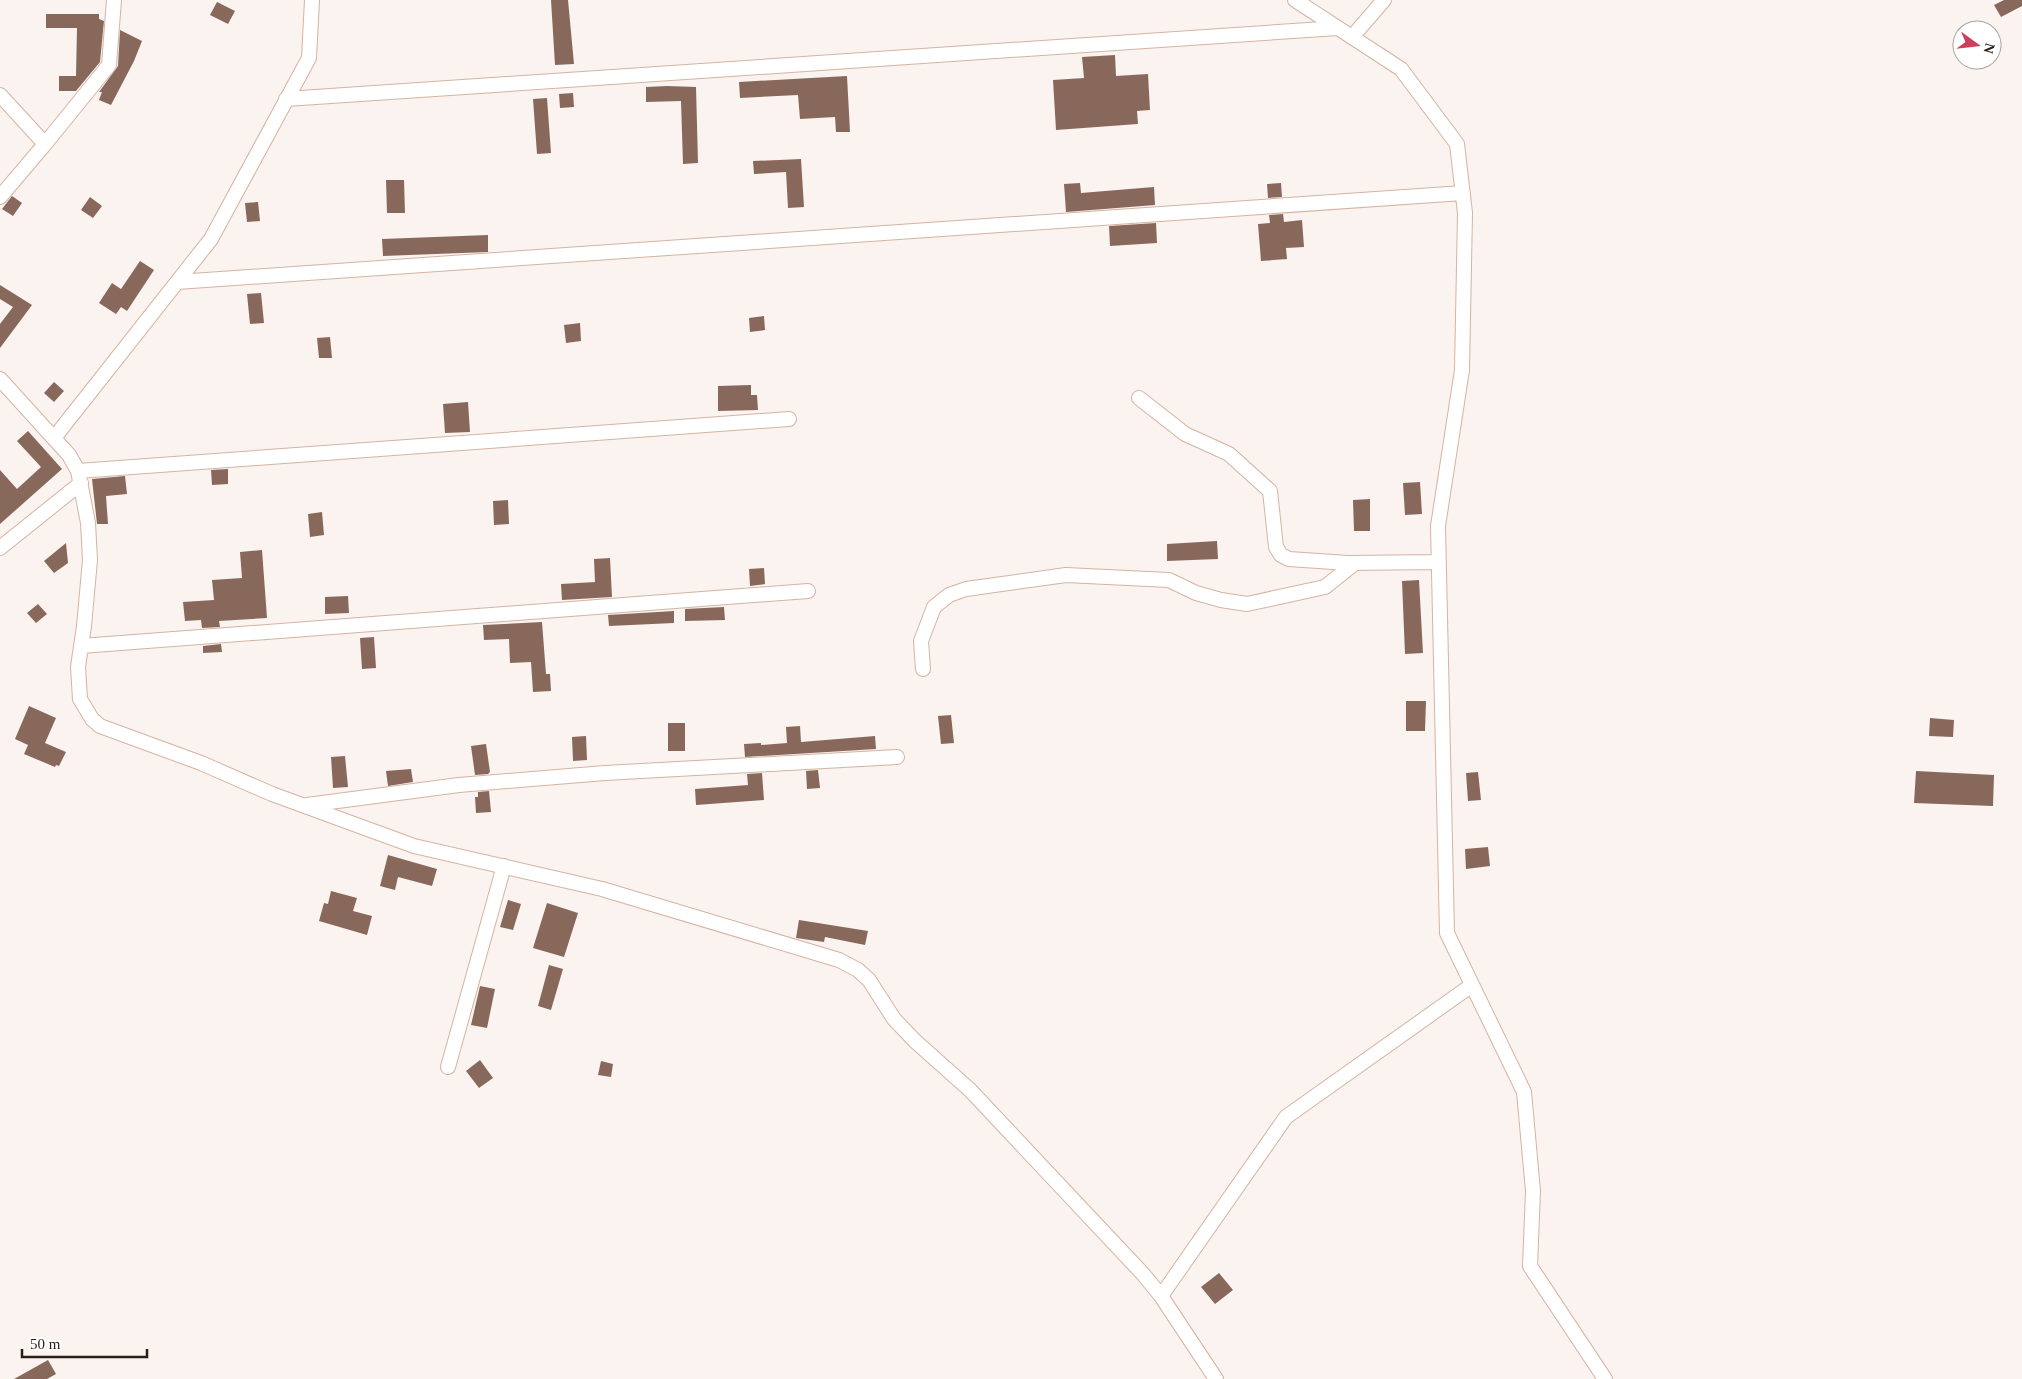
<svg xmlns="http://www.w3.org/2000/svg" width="2022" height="1379" viewBox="0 0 2022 1379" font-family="'Times New Roman',serif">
  <rect width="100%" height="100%" fill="#faf3ef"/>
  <path fill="#89685c" d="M551,0H568L574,64L555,65Z
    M2004,0H2022V6L2001,17L1994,5Z
    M217,2L235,11L228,24L210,15Z
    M46,14H99V19L104,21L100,62L76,91H59V76H76L77,28H46Z
    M120,30L142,41L134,61L111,105L99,100L102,92H99L118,66Z
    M1115,55L1116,76L1148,74L1150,110L1137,111L1138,124L1056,130L1053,80L1084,78L1082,57Z
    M847,76L850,132H836L835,117L800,119L798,95L740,98L739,82Z
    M667,86L696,87L698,163L683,164L681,101L646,102V87Z
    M573,93L574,107L560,108L559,94Z
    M547,98L551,153L537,154L533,99Z
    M801,159L804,207L788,208L786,172L754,174L753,161Z
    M386,180H404L405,213H387Z
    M1080,183L1081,193L1154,187L1155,205L1066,212L1064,184Z
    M1281,183L1282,197L1268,198L1267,184Z
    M12,196L22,203L13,216L2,209Z
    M90,197L102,206L93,218L81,210Z
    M258,202L260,221L247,222L245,203Z
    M1283,214L1284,222L1302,220L1304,247L1286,248L1287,259L1261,261L1258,224L1270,223L1269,215Z
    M1156,223L1157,243L1110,246L1109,226Z
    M488,235V252L383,256L382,239Z
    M140,261L154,270L127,311L121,307L116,314L99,303L112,283L121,289Z
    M0,285L32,305L0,348V324L13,307L0,299Z
    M261,293L264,323L250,324L247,294Z
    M764,316L765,330L750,332L749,318Z
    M580,323L581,341L566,343L564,325Z
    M330,337L332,358H319L317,338Z
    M54,382L64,391L54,402L44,393Z
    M751,385V395H757L758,410L718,411V386Z
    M468,402L470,432L445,433L443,404Z
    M28,431L62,469L0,524V470L17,489L41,467L17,441Z
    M228,469V484L212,485L211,470Z
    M125,476L127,494L106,496L108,524H97L92,479Z
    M1420,482L1422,514L1405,515L1403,483Z
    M1370,499V531H1354L1353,500Z
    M508,500L509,524L494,525L493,501Z
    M322,512L324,535L310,537L308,514Z
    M1217,541L1218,559L1167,561V544Z
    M66,543L68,563L54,573L44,561Z
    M262,550L267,618L219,621L220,627L202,628L201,620L185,621L183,602L214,600L212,580L242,578L240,552Z
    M610,558L612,597L562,600L561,584L595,582L594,559Z
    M764,568L765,584L750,586L749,569Z
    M1419,580L1423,653L1405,654L1402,581Z
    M348,596L349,613L325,614V597Z
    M38,604L47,614L36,623L27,613Z
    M724,607L725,620L685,621V609Z
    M674,611V623L609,626L608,615Z
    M542,622L546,674H550L551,691L533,692L531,662L510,663L509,639L484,640L483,625Z
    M374,637L376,668L362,669L360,638Z
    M221,644L222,652L203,653V646Z
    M1406,701H1426L1425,731H1406Z
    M29,706L56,718L45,743L66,752L59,766L56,765L55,767L24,754L28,745L15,739Z
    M951,715L954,743L941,744L938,716Z
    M1930,718L1954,720L1953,737L1929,736Z
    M668,723H685V751H668Z
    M800,726L801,742L875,736L876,749L745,757L744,744L761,743V745L787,743L786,727Z
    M586,736L587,760L573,761L572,737Z
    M486,744L490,772L488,774L475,775L471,746Z
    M345,756L348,787L333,788L331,757Z
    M411,769L413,782L388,786L386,771Z
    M818,770L820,788L807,789L806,771Z
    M1916,771L1994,775L1993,806L1914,803Z
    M1478,772L1481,800L1468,801L1466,773Z
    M762,773L764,800L696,805L695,789L748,785L747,774Z
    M489,791L491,812L476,813L475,797H478V792Z
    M1488,847L1490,866L1466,869L1465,849Z
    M388,855L437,869L432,886L398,877L395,890L380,886Z
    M331,891L357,898L353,911L372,916L367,935L319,921L324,903L328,904Z
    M508,900L521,904L513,930L500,927Z
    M547,903L578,913L564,957L533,948Z
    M799,920L868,931L865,945L825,937L824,942L796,938Z
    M549,965L563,969L551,1010L538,1006Z
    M480,986L495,989L487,1028L471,1025Z
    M480,1060L493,1078L479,1088L466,1071Z
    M601,1061L613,1064L611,1077L598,1075Z
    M1219,1273L1233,1290L1215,1304L1201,1287Z
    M48,1360L56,1374L47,1379H14Z"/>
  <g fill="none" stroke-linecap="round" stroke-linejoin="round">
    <g stroke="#d5b3a1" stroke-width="16">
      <path id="minor" d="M1295,0L1401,69L1457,144L1465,213L1462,370L1438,526L1447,933L1524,1092L1533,1191L1530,1266L1605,1379
        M1352,37L1384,0
        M0,95L45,144L109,65L114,0
        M286,99L1338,28
        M0,197L45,144
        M177,282L1463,193
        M0,379L69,455L78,471L88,523L90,560L84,626L78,667L80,699L92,719L100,726L201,763L272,794L414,846L602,889L839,960L858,970L869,980L894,1019L915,1041L970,1090L1143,1274L1161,1296L1216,1379
        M1139,398L1185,434L1229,454L1270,491L1276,547L1281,555L1289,559L1348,563L1439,562
        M54,438L211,239L309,58L312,0
        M78,471L789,419
        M0,548L81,483
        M81,646L808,591
        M923,669L921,641L934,607L949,595L966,589L1066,575L1169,580L1196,593L1221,600L1247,604L1325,587L1355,563
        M307,805L459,785L605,773L897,757
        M448,1067L504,866
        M1161,1296L1286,1117L1472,985"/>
    </g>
    <use href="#minor" stroke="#fff" stroke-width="14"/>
  </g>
  <g transform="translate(1977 45) rotate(105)"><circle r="24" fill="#ffffff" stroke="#aaa5a2"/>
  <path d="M0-4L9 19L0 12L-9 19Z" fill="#cd3e5c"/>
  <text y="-8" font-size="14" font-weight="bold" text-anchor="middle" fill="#2a1d17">N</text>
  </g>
  <path d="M22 1349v8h125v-8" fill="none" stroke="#2a1d17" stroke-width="2.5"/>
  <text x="30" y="1349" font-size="15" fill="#2a1d17" stroke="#ffffff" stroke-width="4" paint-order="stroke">50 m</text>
</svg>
